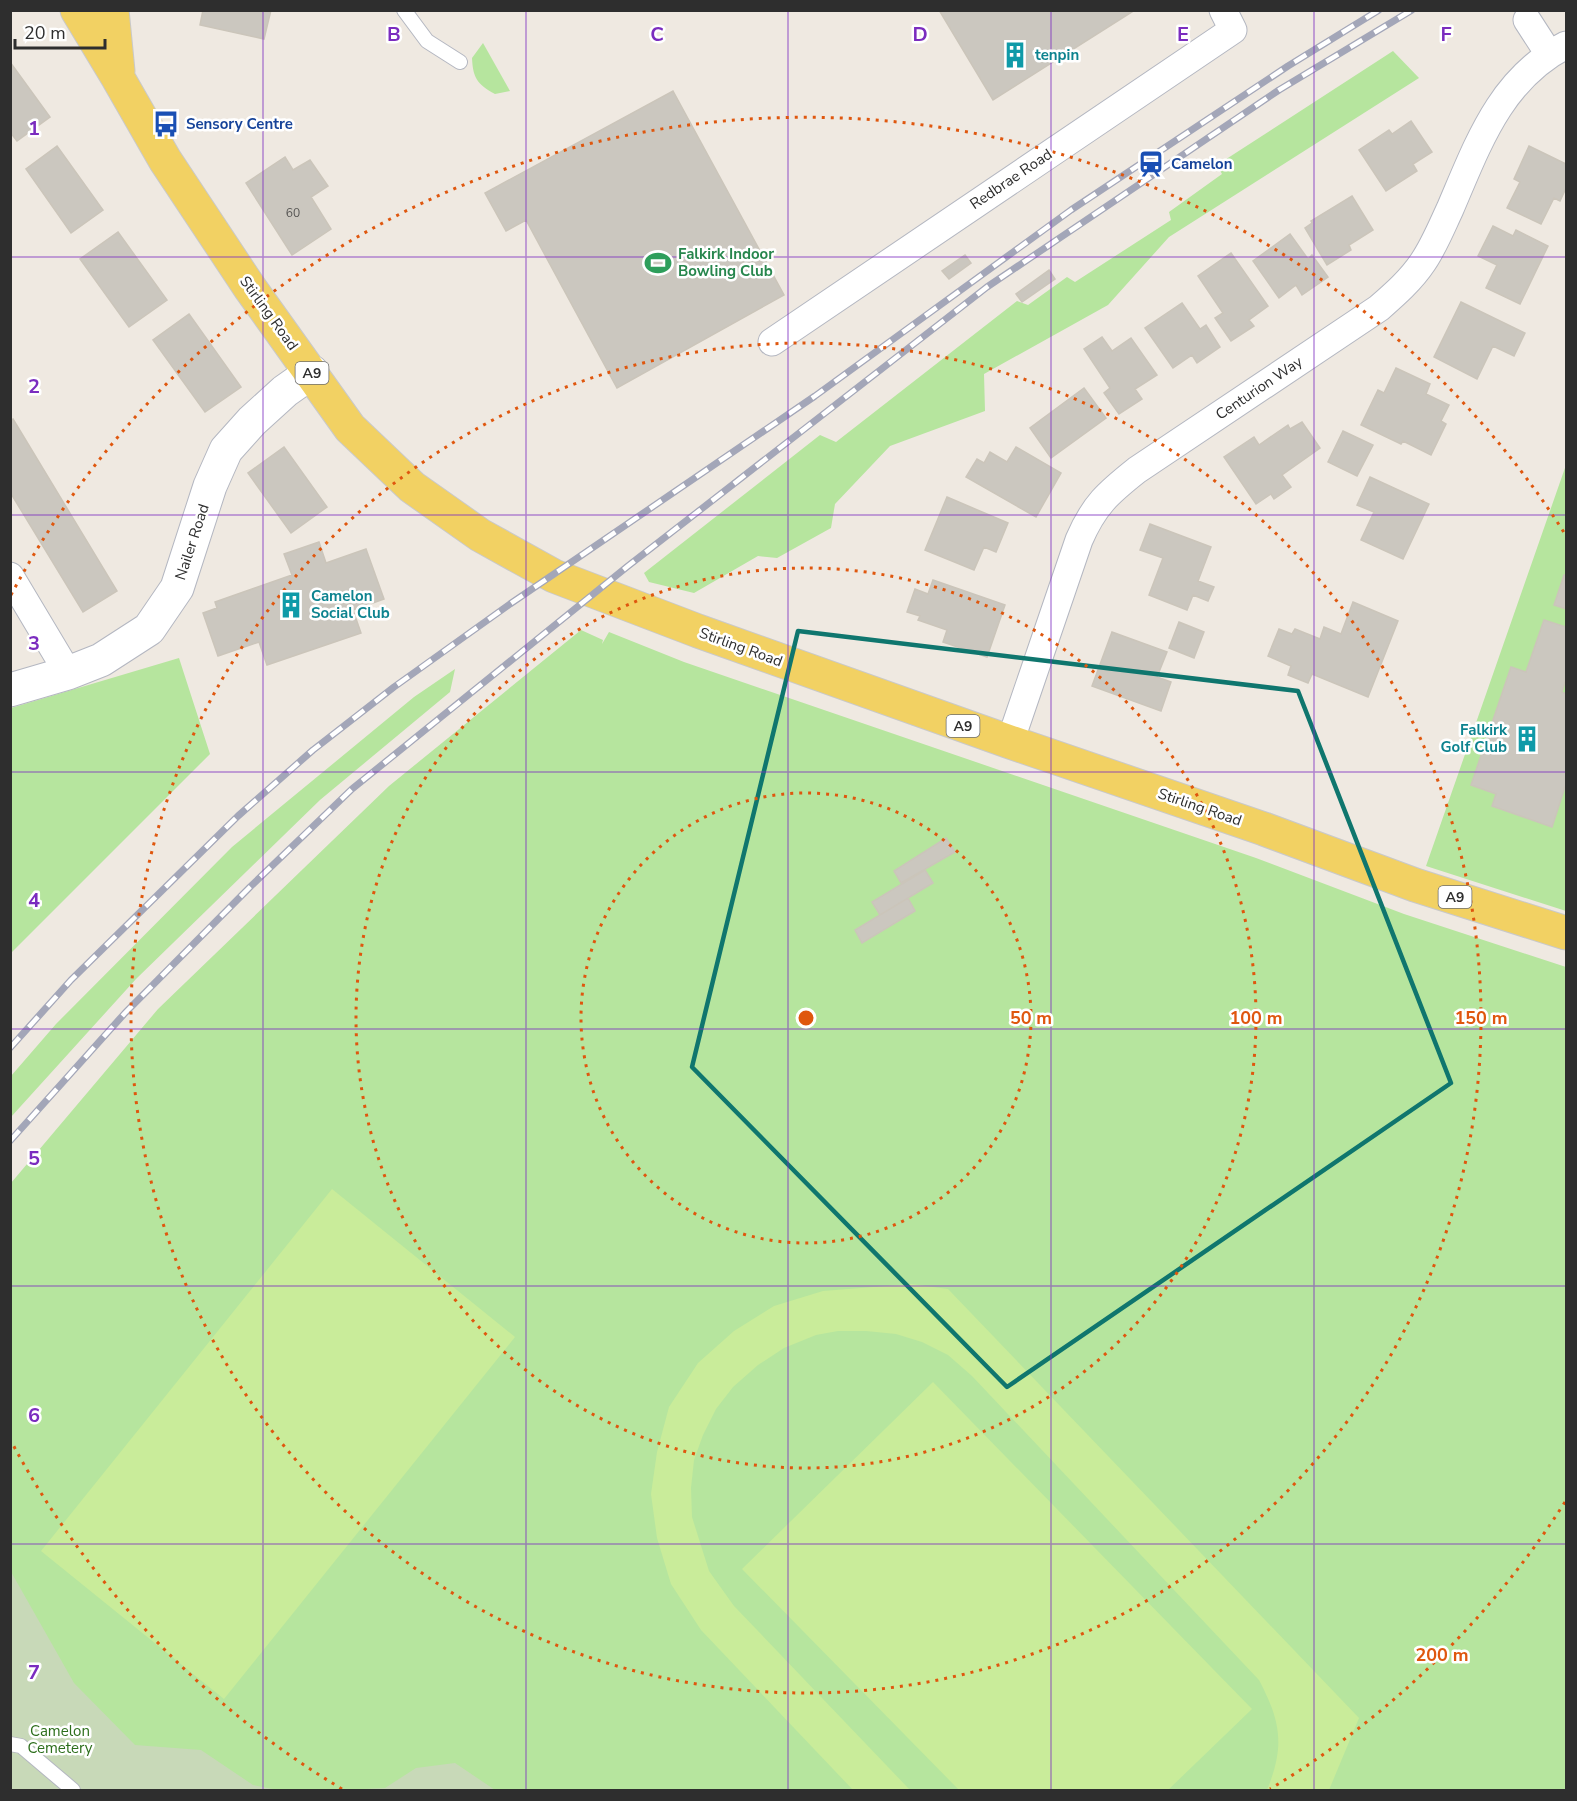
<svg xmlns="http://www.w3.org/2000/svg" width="1577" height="1801" viewBox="0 0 1577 1801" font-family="'Nunito Sans',sans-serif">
  <rect width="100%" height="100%" fill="#efe9e1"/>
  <path fill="#b6e59e" d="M483,43L510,91L495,94C477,84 473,78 472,58Z
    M1393,51L1419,78L1169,237L1108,305L984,374L985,411L890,446L835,504L831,528L777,558L758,556L694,593L649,582L644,573L820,435L836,442L1017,301L1028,305L1067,277L1075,282L1171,220L1169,212L1222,174L1217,165Z
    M1566,465V911L1426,866Z
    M581,630L603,640L602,644L609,632L684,662L1256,858L1404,914L1566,967V1790H87L11,1725V1183L158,1009L389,786Z
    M179,658L210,754L11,953V708Z
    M455,669L450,692L320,800L136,979L11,1117V1076L56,1024L232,847L414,697Z"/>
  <path fill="#c8d9b8" d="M10,1570L74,1683L135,1745L201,1750L253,1785L278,1790H11Z
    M455,1763L495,1790H342L385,1788L416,1768Z"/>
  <path fill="#c9ec9a" d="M332,1189L515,1337L224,1699L41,1551Z
    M911,1284L948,1289L1359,1718L1329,1790H1267C1285,1746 1281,1722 1259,1680L972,1376L948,1355L922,1342L896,1334L866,1331H838L816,1335L784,1348L758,1365L733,1387L716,1409L703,1435L694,1460L691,1488L692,1517L709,1571L734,1606L910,1790H853L701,1630L671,1584L657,1538L651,1494L657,1452L669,1407L698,1363L734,1331L774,1306L823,1291Z
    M933,1382L1252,1709L1168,1790H959L742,1569Z"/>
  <path fill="#cbc7bf" stroke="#cbc5ba" stroke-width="1.5" d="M203,10H271L264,39L200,25Z
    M939,10H1135L993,100Z
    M10,62L50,117L17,141L10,132Z
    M673,91L784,295L617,388L526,220L506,231L485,193Z
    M1411,121L1432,152L1413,164L1417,171L1386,191L1359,150L1389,130L1392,134Z
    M57,146L103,210L71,233L26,169Z
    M1529,146L1566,164V188L1560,201L1554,198L1541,224L1507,208L1520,182L1514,179Z
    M285,157L293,170L310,160L328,186L311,197L331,229L292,255L246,183Z
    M1352,196L1373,230L1349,245L1351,250L1327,265L1305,228L1312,223L1311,221Z
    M1493,226L1513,236L1516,230L1548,246L1520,304L1486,288L1497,265L1478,256Z
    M118,232L167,300L129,327L80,259Z
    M1290,234L1308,259L1312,255L1328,277L1302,295L1296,285L1279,298L1253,261Z
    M1231,253L1268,306L1249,320L1254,326L1231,341L1215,318L1223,313L1198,276Z
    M965,255L971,263L949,279L942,271Z
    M1049,270L1055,279L1022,302L1016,294Z
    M1461,302L1525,333L1514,356L1493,346L1477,379L1434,357Z
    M1182,303L1200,329L1206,325L1220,347L1197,363L1192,355L1173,368L1145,328Z
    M189,314L241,387L205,412L153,340Z
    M1102,337L1112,351L1131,338L1157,375L1135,389L1142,399L1119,414L1104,393L1110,388L1084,349Z
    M1396,368L1430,384L1426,394L1449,405L1441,421L1446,424L1431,455L1403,441L1401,444L1361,425L1378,390L1384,393Z
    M1084,388L1106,418L1051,458L1030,428Z
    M13,419L117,591L83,612L10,492V421Z
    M1302,422L1320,448L1282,475L1291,487L1274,499L1271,494L1256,504L1224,457L1254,437L1259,445L1288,425L1290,429Z
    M1343,431L1373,445L1357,476L1328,462Z
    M284,447L327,507L291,533L248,473Z
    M1016,447L1061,473L1036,517L966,477L977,459L984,463L990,452L1007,462Z
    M1370,477L1429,504L1403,559L1361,540L1374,512L1357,505Z
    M947,497L1008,523L996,552L984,547L974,570L925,550Z
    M1150,524L1211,547L1198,581L1214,587L1208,601L1193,595L1187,610L1149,595L1163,558L1140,550Z
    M319,542L326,563L366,549L384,599L353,610L361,633L267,665L259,642L218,656L203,613L217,608L215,602L292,575L284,554Z
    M1564,575H1566V609L1554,605Z
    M933,580L1005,605L987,657L943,642L947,630L918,620L920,616L907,612L915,589L928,594Z
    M1353,602L1398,621L1368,697L1312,674L1308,683L1288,675L1291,666L1268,656L1279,629L1292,634L1295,629L1320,639L1324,627L1341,634Z
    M1544,620L1566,627V679L1562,692L1566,694V784L1552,827L1492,806L1496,794L1471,785L1511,667L1526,672Z
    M1179,622L1204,632L1194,658L1169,648Z
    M1112,632L1167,652L1157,677L1171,682L1161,711L1092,686Z
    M946,838L955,852L901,883L894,871Z
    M925,870L933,883L880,915L872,902Z
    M908,898L915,911L862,943L855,930Z"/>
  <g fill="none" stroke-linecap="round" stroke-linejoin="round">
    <g stroke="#b4b7c1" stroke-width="16">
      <path id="lane" d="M404,10L427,41L460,62
        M10,1744L21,1746L73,1790"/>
    </g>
    <g stroke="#b4b7c1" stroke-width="29">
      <path id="street" d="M1527,20L1549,54
        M772,342L1233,30L1223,10
        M10,576L68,673
        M1010,742L1079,540C1094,505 1108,493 1137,470L1379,308C1395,294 1411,280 1423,262C1434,246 1442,226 1450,209C1478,144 1500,79 1566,45"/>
    </g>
    <g stroke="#b4b7c1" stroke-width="35">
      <path id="secondary" d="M10,690L68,673L101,660L149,629L177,588L210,486L226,450L252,421L285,391L312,372"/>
    </g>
    <g stroke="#c9c9c9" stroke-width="35">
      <path id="primary" d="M77,10L118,78L165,160L250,288L350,428L412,487L480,535L554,576L698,631L1010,742L1264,829L1415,885L1566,933
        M112,10L118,71"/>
    </g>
    <use href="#lane" stroke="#fff" stroke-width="14"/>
    <use href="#street" stroke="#fff" stroke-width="27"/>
    <use href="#secondary" stroke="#fff" stroke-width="33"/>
    <use href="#primary" stroke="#f2d163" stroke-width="33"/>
    <g stroke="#a3a6b8" stroke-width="7">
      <path id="rail" d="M10,1048L71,980L238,816L313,750L394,687L510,604L815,396L1071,210L1288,66L1379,10
        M10,1141L125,1013L250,887L352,789L628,566L987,287L1279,90L1412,10"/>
    </g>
    <use href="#rail" stroke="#fff" stroke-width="4.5" stroke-dasharray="14" stroke-linecap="butt"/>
  </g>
  <path fill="none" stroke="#0f766e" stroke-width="4.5" stroke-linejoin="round" d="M798,631L1298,691L1451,1083L1007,1387L692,1067Z"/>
  <path fill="none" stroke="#7b2cbf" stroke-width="1.5" stroke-opacity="0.55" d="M263,10V1790M526,10V1790M788,10V1790M1051,10V1790M1314,10V1790M10,257H1566M10,515H1566M10,772H1566M10,1029H1566M10,1286H1566M10,1544H1566"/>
  <g fill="none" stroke="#df570e" stroke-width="3" stroke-dasharray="3 6">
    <circle cx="806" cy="1018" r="225"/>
    <circle cx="806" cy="1018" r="450"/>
    <circle cx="806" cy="1018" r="675"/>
    <path d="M1565 1502A900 900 0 0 1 1270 1789M342 1789A900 900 0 0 1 11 1441M11 595A900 900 0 0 1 1565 534"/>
  </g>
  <defs>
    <g id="building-bare" transform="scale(2.07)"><path d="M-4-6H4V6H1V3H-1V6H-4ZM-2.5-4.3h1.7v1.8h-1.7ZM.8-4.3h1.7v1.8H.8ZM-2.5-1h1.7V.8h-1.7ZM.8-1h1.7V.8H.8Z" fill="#0f9aa8" stroke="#fff" stroke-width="2.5" paint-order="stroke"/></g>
    <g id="bus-bare" transform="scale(2.07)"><path d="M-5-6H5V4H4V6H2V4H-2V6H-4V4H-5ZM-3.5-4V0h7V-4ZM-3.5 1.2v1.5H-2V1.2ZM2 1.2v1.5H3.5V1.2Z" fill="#1a4fb4" stroke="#fff" stroke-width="2.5" paint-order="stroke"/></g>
    <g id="station-bare" transform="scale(2.07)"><path d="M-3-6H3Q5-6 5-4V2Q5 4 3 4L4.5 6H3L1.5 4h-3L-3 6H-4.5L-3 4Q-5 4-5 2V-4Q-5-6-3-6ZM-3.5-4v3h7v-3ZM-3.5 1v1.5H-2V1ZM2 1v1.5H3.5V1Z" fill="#1a4fb4" stroke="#fff" stroke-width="2.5" paint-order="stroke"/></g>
    <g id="stadium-bare" transform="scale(2.07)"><path d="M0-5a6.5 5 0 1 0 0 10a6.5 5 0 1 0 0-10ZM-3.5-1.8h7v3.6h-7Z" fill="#2e9e5b" stroke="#fff" stroke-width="2.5" paint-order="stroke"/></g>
  </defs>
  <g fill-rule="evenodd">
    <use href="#building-bare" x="1015" y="55"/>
    <use href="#bus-bare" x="166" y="124"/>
    <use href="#station-bare" x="1151" y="164"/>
    <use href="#stadium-bare" x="658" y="263"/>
    <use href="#building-bare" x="291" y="605"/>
    <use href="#building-bare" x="1527" y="739"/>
  </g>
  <g text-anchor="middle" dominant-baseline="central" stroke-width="5" stroke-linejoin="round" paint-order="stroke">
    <g font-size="12" fill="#555452">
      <text x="293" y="213">60</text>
    </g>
    <g fill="#fff" stroke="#6d6d6d" stroke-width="1.5">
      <rect x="295.5" y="362" width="33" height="22" rx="4.5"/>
      <rect x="946.5" y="715" width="33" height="22" rx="4.5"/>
      <rect x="1438.5" y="886" width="33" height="22" rx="4.5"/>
    </g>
    <g font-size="14" font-weight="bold" fill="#2e2e2e">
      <text x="312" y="373">A9</text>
      <text x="963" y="726">A9</text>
      <text x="1455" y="897">A9</text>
    </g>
    <g font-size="15" font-weight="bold" fill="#0d838f" stroke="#fff" text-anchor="start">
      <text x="1035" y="55">tenpin</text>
      <text x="311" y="596">Camelon<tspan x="311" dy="17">Social Club</tspan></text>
      <text x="1507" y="730" text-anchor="end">Falkirk<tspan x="1507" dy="17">Golf Club</tspan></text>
    </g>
    <g font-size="15" font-weight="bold" fill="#164399" stroke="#fff" text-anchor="start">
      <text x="186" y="124">Sensory Centre</text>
      <text x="1171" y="164">Camelon</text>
    </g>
    <g font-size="15" fill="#2e2e2e" stroke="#fff">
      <text transform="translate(1011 179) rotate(-34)">Redbrae Road</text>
      <text transform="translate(269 313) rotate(54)">Stirling Road</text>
      <text transform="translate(1259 388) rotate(-34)">Centurion Way</text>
      <text transform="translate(192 542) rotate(-72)">Nailer Road</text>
      <text transform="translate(741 647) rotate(20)">Stirling Road</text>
      <text transform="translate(1200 807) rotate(19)">Stirling Road</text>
    </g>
    <g font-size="15" font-weight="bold" fill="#27864d" stroke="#fff" text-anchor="start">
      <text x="678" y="254">Falkirk Indoor<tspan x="678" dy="17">Bowling Club</tspan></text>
    </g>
    <g font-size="15" fill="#2c6e1b" stroke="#fff">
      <text x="60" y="1731">Camelon<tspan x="60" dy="17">Cemetery</tspan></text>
    </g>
  </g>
  <g font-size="20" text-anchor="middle" font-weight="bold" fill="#7b2cbf" stroke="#fff" stroke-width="5" stroke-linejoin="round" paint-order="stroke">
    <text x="394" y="41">B</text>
    <text x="657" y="41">C</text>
    <text x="920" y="41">D</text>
    <text x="1183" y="41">E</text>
    <text x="1446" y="41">F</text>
    <text x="34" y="135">1</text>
    <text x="34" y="393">2</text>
    <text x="34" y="650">3</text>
    <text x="34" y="907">4</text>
    <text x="34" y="1165">5</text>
    <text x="34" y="1422">6</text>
    <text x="34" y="1679">7</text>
  </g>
  <circle cx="806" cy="1018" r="9" fill="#df570e" stroke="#fff" stroke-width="3"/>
  <g font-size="18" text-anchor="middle" font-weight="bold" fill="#df570e" stroke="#fff" stroke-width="5" stroke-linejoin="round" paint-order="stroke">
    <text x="1031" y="1024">50 m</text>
    <text x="1256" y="1024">100 m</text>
    <text x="1481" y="1024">150 m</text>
    <text x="1442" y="1661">200 m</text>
  </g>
  <rect width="1577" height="1801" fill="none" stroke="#2e2e2e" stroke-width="24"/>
  <path d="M15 39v9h90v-9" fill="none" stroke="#2e2e2e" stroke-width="3"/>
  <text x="24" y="39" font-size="18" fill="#2e2e2e" stroke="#ffffff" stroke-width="4.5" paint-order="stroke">20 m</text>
</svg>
